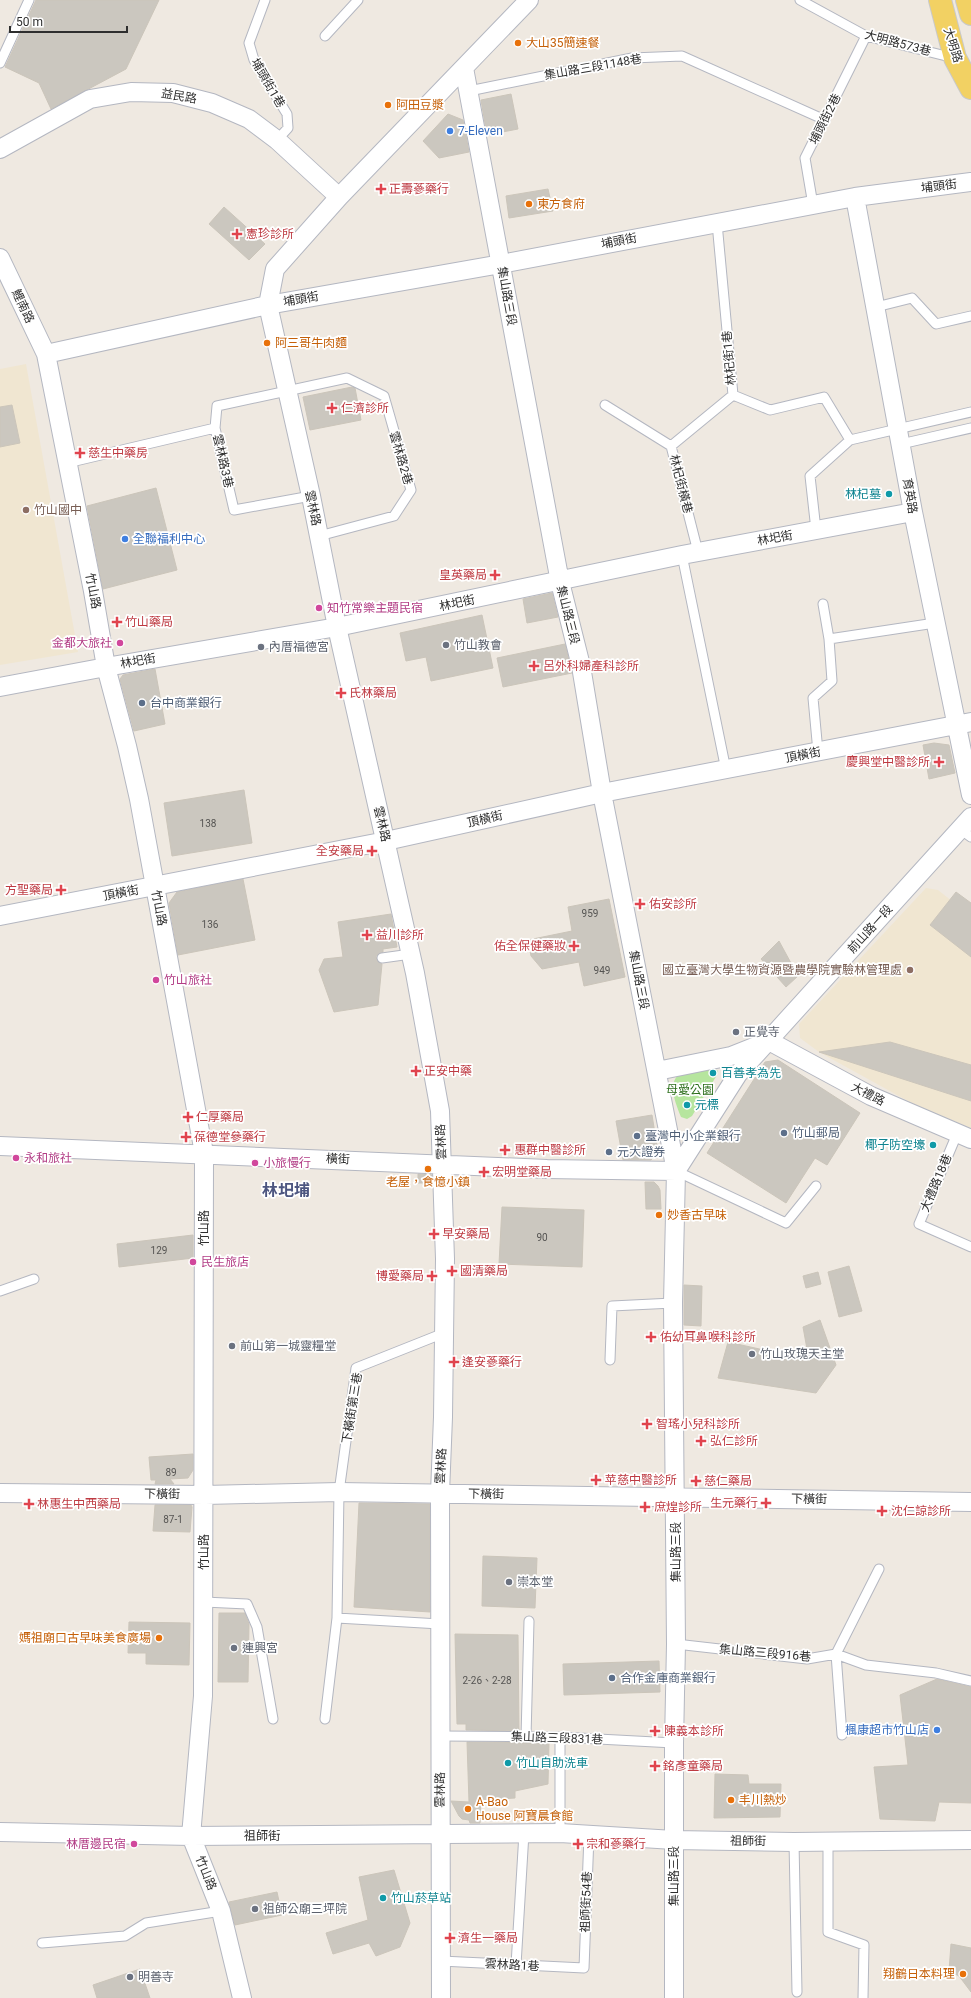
<svg xmlns="http://www.w3.org/2000/svg" width="971" height="1998" viewBox="0 0 971 1998" font-family="Roboto,'Noto Sans TC',sans-serif">
  <rect width="100%" height="100%" fill="#efe9e1"/>
  <path fill="#f0e6d1" d="M26,364L78,652L0,665V369Z
    M926,888L938,890L971,916V1128L917,1106L819,1052L800,1038L799,1024Z"/>
  <path fill="#b6e59e" d="M714,1068L718,1071L717,1075L692,1116L687,1119L681,1117C676,1104 665,1080 683,1072C692,1069 705,1069 714,1068Z"/>
  <path fill="#cbc7bf" stroke="#cbc5ba" d="M36,0H159L126,69L51,109L39,83L5,67Z
    M511,94L518,129L487,135L481,100Z
    M448,114L463,120L469,152L439,158L423,141Z
    M548,189L553,211L509,218L506,196Z
    M224,207L265,244L249,260L209,224Z
    M352,387L355,388L361,420L310,430L303,397Z
    M12,405L20,443L0,447V407Z
    M156,488L177,570L103,589L87,506Z
    M552,593L558,617L527,623L523,599Z
    M482,615L493,668L431,681L426,657L406,661L400,633Z
    M565,644L572,673L503,687L497,658Z
    M155,669L165,724L134,731L120,679L123,675Z
    M934,743L949,745L955,773L929,779L923,745Z
    M244,790L252,843L172,856L164,803Z
    M243,879L255,940L178,955L169,903L177,892Z
    M956,892L971,903V957L930,925Z
    M609,899L625,977L584,986L579,962L542,969L531,956L528,940L572,931L568,907Z
    M391,914L397,947L383,949V952L376,956L377,961L382,964L378,1005L334,1012L319,970L324,959L343,957L338,922Z
    M779,941L798,976L786,987L761,959Z
    M890,1042L971,1065V1101L819,1052Z
    M778,1060L860,1113L827,1165L815,1158L786,1203L707,1153L765,1062Z
    M652,1115L658,1152L651,1160H623L616,1121Z
    M418,1174L432,1175V1183H418Z
    M645,1182H654L658,1186L660,1190L661,1209H646Z
    M502,1207L584,1210L582,1267L499,1264Z
    M193,1235V1258L119,1267L117,1244Z
    M849,1266L862,1311L839,1317L828,1272Z
    M818,1272L821,1284L806,1288L803,1276Z
    M684,1285L702,1286L701,1326L684,1325Z
    M820,1320L836,1365L816,1393L718,1378L728,1342L809,1360L803,1327Z
    M193,1454V1470L188,1478L170,1479L174,1484H155L156,1480H151L149,1457Z
    M359,1503L430,1504V1612L354,1607Z
    M155,1505H191L192,1507L190,1532L153,1531Z
    M483,1556L537,1558L535,1608L482,1606Z
    M219,1613H245L249,1624L248,1682H218Z
    M129,1622L190,1623L189,1665L146,1664V1653H128Z
    M455,1634L518,1635L519,1731L466,1730V1724H457Z
    M659,1661L660,1692L564,1695L563,1664Z
    M937,1679L971,1687V1803L939,1802L935,1821L880,1819L874,1767L908,1765L900,1695Z
    M467,1742L549,1743L548,1784L515,1791V1798L481,1800L480,1823H470L469,1820L462,1819L459,1816L451,1801L469,1802Z
    M715,1774L748,1775L749,1784H781L780,1817L714,1818Z
    M394,1870L410,1923L400,1947L376,1956L369,1943L333,1954L326,1933L368,1920L359,1877Z
    M277,1892L282,1915L235,1925L229,1902Z
    M951,1944L971,1948V1992L959,1976L949,1971Z
    M140,1969L150,1998H97L93,1985Z"/>
  <g fill="none" stroke-linecap="round" stroke-linejoin="round">
    <g stroke="#b4b7c1" stroke-width="11">
      <path id="lane" d="M265,0L249,43L254,60L287,114L288,128L277,140
        M800,0L866,36L954,58
        M325,36L358,0
        M0,63L29,0
        M469,91L632,58L682,56L825,120
        M813,205L805,158L866,36
        M717,223L733,395L770,410L824,397L850,440
        M876,307L912,298L936,324L971,316
        M605,405L671,446L698,552
        M901,444L971,428
        M671,446L733,395
        M67,463L215,428
        M311,496L234,510L215,428L217,406L347,378L384,396L411,490L394,516L319,536
        M816,530L810,476L850,440L971,412
        M682,555L726,770
        M829,639L935,623
        M818,752L813,698L832,681L829,639L823,604
        M960,829L971,837
        M382,958L411,954
        M957,1134L919,1224L971,1247
        M676,1171L786,1223L816,1186
        M0,1291L34,1279
        M610,1360L612,1306L673,1303
        M204,1602L247,1604L257,1627L273,1719
        M337,1618L440,1624
        M676,1644L807,1659L836,1654L866,1665L936,1673L971,1681
        M325,1719L337,1618L339,1492L356,1368L444,1333
        M842,1735L836,1654L879,1569
        M441,1736L560,1737L674,1743
        M526,1737L529,1621
        M560,1833V1737
        M828,1840V1932L864,1945L863,1998
        M794,1842L797,1992
        M42,1943L125,1936L146,1923L221,1911
        M441,1961L584,1968L589,1835
        M516,1965L524,1833"/>
    </g>
    <g stroke="#b4b7c1" stroke-width="20">
      <path id="street" d="M464,68L560,582L581,666L602,793L676,1171L673,1303L676,1644L674,1743V1998
        M0,149L90,99L131,92L173,93L212,103L249,119L277,140L339,197
        M855,197L913,512L971,795
        M0,258L46,354L93,591L106,667L127,746L139,799L204,1153L203,1696L191,1836L221,1911L242,1998
        M46,354L268,305L275,269L339,197L529,0
        M0,687L106,667L337,627L682,555L913,512
        M0,916L386,841L602,793L971,722
        M657,1071L731,1056L769,1041L871,1096L971,1139
        M0,1146L547,1169L676,1171L738,1074L971,817
        M0,1493L205,1495L339,1492L971,1502
        M0,1832L191,1836L560,1833L674,1840L794,1842L971,1840
        M441,1998L440,1493L443,1417L445,1259L440,1111L415,973L337,627L311,496L268,305L501,264L855,197L971,182"/>
    </g>
    <g stroke="#c9c9c9" stroke-width="24">
      <path id="primary" d="M940,0L955,58L971,88
        M967,0L971,14"/>
    </g>
    <use href="#lane" stroke="#fff" stroke-width="9"/>
    <use href="#street" stroke="#fff" stroke-width="18"/>
    <use href="#primary" stroke="#f2d163" stroke-width="22"/>
  </g>
  <g fill="#e8710a" stroke="#fff" stroke-width="1.5">
    <circle cx="518" cy="43" r="4"/>
    <circle cx="388" cy="105" r="4"/>
    <circle cx="529" cy="204" r="4"/>
    <circle cx="267" cy="343" r="4"/>
    <circle cx="428" cy="1169" r="4"/>
    <circle cx="659" cy="1215" r="4"/>
    <circle cx="159" cy="1638" r="4"/>
    <circle cx="731" cy="1800" r="4"/>
    <circle cx="468" cy="1809" r="4"/>
    <circle cx="963" cy="1974" r="4"/>
  </g>
  <g fill="#3f7fe0" stroke="#fff" stroke-width="1.5">
    <circle cx="450" cy="131" r="4"/>
    <circle cx="125" cy="539" r="4"/>
    <circle cx="937" cy="1730" r="4"/>
  </g>
  <g fill="#e0444e" stroke="#fff" stroke-width="1.5">
    <path d="M379 183h4v4h4v4h-4v4h-4v-4h-4v-4h4z"/>
    <path d="M235 228h4v4h4v4h-4v4h-4v-4h-4v-4h4z"/>
    <path d="M330 402h4v4h4v4h-4v4h-4v-4h-4v-4h4z"/>
    <path d="M78 447h4v4h4v4h-4v4h-4v-4h-4v-4h4z"/>
    <path d="M493 569h4v4h4v4h-4v4h-4v-4h-4v-4h4z"/>
    <path d="M115 616h4v4h4v4h-4v4h-4v-4h-4v-4h4z"/>
    <path d="M532 660h4v4h4v4h-4v4h-4v-4h-4v-4h4z"/>
    <path d="M339 687h4v4h4v4h-4v4h-4v-4h-4v-4h4z"/>
    <path d="M937 756h4v4h4v4h-4v4h-4v-4h-4v-4h4z"/>
    <path d="M370 845h4v4h4v4h-4v4h-4v-4h-4v-4h4z"/>
    <path d="M59 884h4v4h4v4h-4v4h-4v-4h-4v-4h4z"/>
    <path d="M638 898h4v4h4v4h-4v4h-4v-4h-4v-4h4z"/>
    <path d="M365 929h4v4h4v4h-4v4h-4v-4h-4v-4h4z"/>
    <path d="M572 940h4v4h4v4h-4v4h-4v-4h-4v-4h4z"/>
    <path d="M414 1065h4v4h4v4h-4v4h-4v-4h-4v-4h4z"/>
    <path d="M186 1111h4v4h4v4h-4v4h-4v-4h-4v-4h4z"/>
    <path d="M184 1131h4v4h4v4h-4v4h-4v-4h-4v-4h4z"/>
    <path d="M503 1144h4v4h4v4h-4v4h-4v-4h-4v-4h4z"/>
    <path d="M482 1166h4v4h4v4h-4v4h-4v-4h-4v-4h4z"/>
    <path d="M432 1228h4v4h4v4h-4v4h-4v-4h-4v-4h4z"/>
    <path d="M450 1265h4v4h4v4h-4v4h-4v-4h-4v-4h4z"/>
    <path d="M430 1270h4v4h4v4h-4v4h-4v-4h-4v-4h4z"/>
    <path d="M649 1331h4v4h4v4h-4v4h-4v-4h-4v-4h4z"/>
    <path d="M452 1356h4v4h4v4h-4v4h-4v-4h-4v-4h4z"/>
    <path d="M645 1418h4v4h4v4h-4v4h-4v-4h-4v-4h4z"/>
    <path d="M699 1435h4v4h4v4h-4v4h-4v-4h-4v-4h4z"/>
    <path d="M594 1474h4v4h4v4h-4v4h-4v-4h-4v-4h4z"/>
    <path d="M694 1475h4v4h4v4h-4v4h-4v-4h-4v-4h4z"/>
    <path d="M764 1497h4v4h4v4h-4v4h-4v-4h-4v-4h4z"/>
    <path d="M27 1498h4v4h4v4h-4v4h-4v-4h-4v-4h4z"/>
    <path d="M643 1501h4v4h4v4h-4v4h-4v-4h-4v-4h4z"/>
    <path d="M880 1505h4v4h4v4h-4v4h-4v-4h-4v-4h4z"/>
    <path d="M653 1725h4v4h4v4h-4v4h-4v-4h-4v-4h4z"/>
    <path d="M653 1760h4v4h4v4h-4v4h-4v-4h-4v-4h4z"/>
    <path d="M576 1838h4v4h4v4h-4v4h-4v-4h-4v-4h4z"/>
    <path d="M448 1932h4v4h4v4h-4v4h-4v-4h-4v-4h4z"/>
  </g>
  <g fill="#0f9aa8" stroke="#fff" stroke-width="1.5">
    <circle cx="889" cy="494" r="4"/>
    <circle cx="713" cy="1073" r="4"/>
    <circle cx="687" cy="1105" r="4"/>
    <circle cx="933" cy="1145" r="4"/>
    <circle cx="508" cy="1763" r="4"/>
    <circle cx="383" cy="1898" r="4"/>
  </g>
  <g fill="#8d6e63" stroke="#fff" stroke-width="1.5">
    <circle cx="26" cy="510" r="4"/>
    <circle cx="910" cy="970" r="4"/>
  </g>
  <g fill="#d1479c" stroke="#fff" stroke-width="1.5">
    <circle cx="319" cy="608" r="4"/>
    <circle cx="120" cy="643" r="4"/>
    <circle cx="156" cy="980" r="4"/>
    <circle cx="16" cy="1158" r="4"/>
    <circle cx="255" cy="1163" r="4"/>
    <circle cx="193" cy="1262" r="4"/>
    <circle cx="134" cy="1844" r="4"/>
  </g>
  <g fill="#6b7280" stroke="#fff" stroke-width="1.5">
    <circle cx="446" cy="645" r="4"/>
    <circle cx="261" cy="647" r="4"/>
    <circle cx="736" cy="1032" r="4"/>
    <circle cx="232" cy="1346" r="4"/>
    <circle cx="752" cy="1354" r="4"/>
    <circle cx="509" cy="1582" r="4"/>
    <circle cx="234" cy="1648" r="4"/>
    <circle cx="255" cy="1909" r="4"/>
    <circle cx="130" cy="1977" r="4"/>
  </g>
  <g fill="#5c6f8a" stroke="#fff" stroke-width="1.5">
    <circle cx="142" cy="703" r="4"/>
    <circle cx="784" cy="1133" r="4"/>
    <circle cx="637" cy="1136" r="4"/>
    <circle cx="609" cy="1152" r="4"/>
    <circle cx="612" cy="1678" r="4"/>
  </g>
  <g text-anchor="middle" dominant-baseline="central" stroke-width="3.5" stroke-linejoin="round" paint-order="stroke">
    <g font-size="10" fill="#555452">
      <text x="208" y="823">138</text>
      <text x="590" y="913">959</text>
      <text x="210" y="924">136</text>
      <text x="602" y="970">949</text>
      <text x="542" y="1237">90</text>
      <text x="159" y="1250">129</text>
      <text x="171" y="1472">89</text>
      <text x="173" y="1519">87-1</text>
      <text x="487" y="1680">2-26、2-28</text>
    </g>
    <g font-size="12" fill="#c56008" stroke="#fff" text-anchor="start">
      <text x="526" y="43">大山35簡速餐</text>
      <text x="396" y="105">阿田豆漿</text>
      <text x="537" y="204">東方食府</text>
      <text x="275" y="343">阿三哥牛肉麵</text>
      <text x="428" y="1182" text-anchor="middle">老屋，食憶小鎮</text>
      <text x="667" y="1215">妙香古早味</text>
      <text x="151" y="1638" text-anchor="end">媽祖廟口古早味美食廣場</text>
      <text x="739" y="1800">丰川熱炒</text>
      <text x="476" y="1802">A-Bao<tspan x="476" dy="14">House 阿寶晨食館</tspan></text>
      <text x="955" y="1974" text-anchor="end">翔鶴日本料理</text>
    </g>
    <g font-size="12" fill="#2e2e2e" stroke="#fff">
      <text transform="translate(898 43) rotate(15)">大明路573巷</text>
      <text transform="translate(953 45) rotate(72)">大明路</text>
      <text transform="translate(593 67) rotate(-10)">集山路三段1148巷</text>
      <text transform="translate(268 83) rotate(60)">埔頭街1巷</text>
      <text transform="translate(179 96) rotate(10)">益民路</text>
      <text transform="translate(825 119) rotate(-63)">埔頭街2巷</text>
      <text transform="translate(939 186) rotate(-7)">埔頭街</text>
      <text transform="translate(619 241) rotate(-11)">埔頭街</text>
      <text transform="translate(507 296) rotate(80)">集山路三段</text>
      <text transform="translate(301 299) rotate(-10)">埔頭街</text>
      <text transform="translate(23 306) rotate(65)">鯉南路</text>
      <text transform="translate(729 358) rotate(-95)">林杞街1巷</text>
      <text transform="translate(401 458) rotate(74)">雲林路2巷</text>
      <text transform="translate(223 461) rotate(77)">雲林路3巷</text>
      <text transform="translate(681 484) rotate(76)">林杞街橫巷</text>
      <text transform="translate(910 496) rotate(80)">育英路</text>
      <text transform="translate(313 508) rotate(78)">雲林路</text>
      <text transform="translate(775 538) rotate(-10)">林圯街</text>
      <text transform="translate(93 591) rotate(79)">竹山路</text>
      <text transform="translate(457 603) rotate(-12)">林圯街</text>
      <text transform="translate(568 615) rotate(76)">集山路三段</text>
      <text transform="translate(138 661) rotate(-10)">林圯街</text>
      <text transform="translate(803 755) rotate(-11)">頂橫街</text>
      <text transform="translate(485 819) rotate(-13)">頂橫街</text>
      <text transform="translate(382 824) rotate(77)">雲林路</text>
      <text transform="translate(121 893) rotate(-11)">頂橫街</text>
      <text transform="translate(159 908) rotate(79)">竹山路</text>
      <text transform="translate(870 929) rotate(-48)">前山路一段</text>
      <text transform="translate(639 980) rotate(79)">集山路三段</text>
      <text transform="translate(868 1094) rotate(27)">大禮路</text>
      <text transform="translate(441 1142) rotate(-92)">雲林路</text>
      <text transform="translate(338 1159) rotate(2)">橫街</text>
      <text transform="translate(936 1183) rotate(-67)">大禮路18巷</text>
      <text transform="translate(204 1228) rotate(-90)">竹山路</text>
      <text transform="translate(352 1408) rotate(-81)">下橫街第三巷</text>
      <text transform="translate(441 1466) rotate(-87)">雲林路</text>
      <text transform="translate(162 1494) rotate(1)">下橫街</text>
      <text transform="translate(486 1494) rotate(1)">下橫街</text>
      <text transform="translate(809 1499) rotate(1)">下橫街</text>
      <text transform="translate(204 1552) rotate(-90)">竹山路</text>
      <text transform="translate(676 1552) rotate(-90)">集山路三段</text>
      <text transform="translate(765 1653) rotate(5)">集山路三段916巷</text>
      <text transform="translate(557 1738) rotate(2)">集山路三段831巷</text>
      <text transform="translate(440 1790) rotate(-89)">雲林路</text>
      <text x="262" y="1836">祖師街</text>
      <text transform="translate(748 1841) rotate(1)">祖師街</text>
      <text transform="translate(206 1873) rotate(68)">竹山路</text>
      <text transform="translate(674 1876) rotate(-90)">集山路三段</text>
      <text transform="translate(586 1902) rotate(-88)">祖師街54巷</text>
      <text transform="translate(512 1965) rotate(3)">雲林路1巷</text>
    </g>
    <g font-size="12" fill="#366cbe" stroke="#fff" text-anchor="start">
      <text x="458" y="131">7-Eleven</text>
      <text x="133" y="539">全聯福利中心</text>
      <text x="929" y="1730" text-anchor="end">楓康超市竹山店</text>
    </g>
    <g font-size="12" fill="#be3a42" stroke="#fff" text-anchor="start">
      <text x="389" y="189">正壽蔘藥行</text>
      <text x="246" y="234">憲珍診所</text>
      <text x="341" y="408">仁濟診所</text>
      <text x="88" y="453">慈生中藥房</text>
      <text x="487" y="575" text-anchor="end">皇英藥局</text>
      <text x="125" y="622">竹山藥局</text>
      <text x="543" y="666">呂外科婦產科診所</text>
      <text x="349" y="693">氏林藥局</text>
      <text x="930" y="762" text-anchor="end">慶興堂中醫診所</text>
      <text x="364" y="851" text-anchor="end">全安藥局</text>
      <text x="53" y="890" text-anchor="end">方聖藥局</text>
      <text x="649" y="904">佑安診所</text>
      <text x="376" y="935">益川診所</text>
      <text x="566" y="946" text-anchor="end">佑全保健藥妝</text>
      <text x="424" y="1071">正安中藥</text>
      <text x="196" y="1117">仁厚藥局</text>
      <text x="194" y="1137">葆德堂參藥行</text>
      <text x="514" y="1150">惠群中醫診所</text>
      <text x="492" y="1172">宏明堂藥局</text>
      <text x="442" y="1234">早安藥局</text>
      <text x="460" y="1271">國清藥局</text>
      <text x="424" y="1276" text-anchor="end">博愛藥局</text>
      <text x="660" y="1337">佑幼耳鼻喉科診所</text>
      <text x="462" y="1362">逢安蔘藥行</text>
      <text x="656" y="1424">智瑤小兒科診所</text>
      <text x="710" y="1441">弘仁診所</text>
      <text x="605" y="1480">苹慈中醫診所</text>
      <text x="704" y="1481">慈仁藥局</text>
      <text x="758" y="1503" text-anchor="end">生元藥行</text>
      <text x="37" y="1504">林惠生中西藥局</text>
      <text x="654" y="1507">庶煌診所</text>
      <text x="891" y="1511">沈仁諒診所</text>
      <text x="664" y="1731">陳義本診所</text>
      <text x="663" y="1766">銘彥童藥局</text>
      <text x="586" y="1844">宗和蔘藥行</text>
      <text x="458" y="1938">濟生一藥局</text>
    </g>
    <g font-size="12" fill="#0d838f" stroke="#fff" text-anchor="start">
      <text x="881" y="494" text-anchor="end">林杞墓</text>
      <text x="721" y="1073">百善孝為先</text>
      <text x="695" y="1105">元標</text>
      <text x="925" y="1145" text-anchor="end">椰子防空壕</text>
      <text x="516" y="1763">竹山自助洗車</text>
      <text x="391" y="1898">竹山菸草站</text>
    </g>
    <g font-size="12" fill="#785e54" stroke="#fff" text-anchor="start">
      <text x="34" y="510">竹山國中</text>
      <text x="902" y="970" text-anchor="end">國立臺灣大學生物資源暨農學院實驗林管理處</text>
    </g>
    <g font-size="12" fill="#b23c85" stroke="#fff" text-anchor="start">
      <text x="327" y="608">知竹常樂主題民宿</text>
      <text x="112" y="643" text-anchor="end">金都大旅社</text>
      <text x="164" y="980">竹山旅社</text>
      <text x="24" y="1158">永和旅社</text>
      <text x="263" y="1163">小旅慢行</text>
      <text x="201" y="1262">民生旅店</text>
      <text x="126" y="1844" text-anchor="end">林厝邊民宿</text>
    </g>
    <g font-size="12" fill="#5b616d" stroke="#fff" text-anchor="start">
      <text x="454" y="645">竹山教會</text>
      <text x="269" y="647">內厝福德宮</text>
      <text x="744" y="1032">正覺寺</text>
      <text x="240" y="1346">前山第一城靈糧堂</text>
      <text x="760" y="1354">竹山玫瑰天主堂</text>
      <text x="517" y="1582">崇本堂</text>
      <text x="242" y="1648">連興宮</text>
      <text x="263" y="1909">祖師公廟三坪院</text>
      <text x="138" y="1977">明善寺</text>
    </g>
    <g font-size="12" fill="#4e5e75" stroke="#fff" text-anchor="start">
      <text x="150" y="703">台中商業銀行</text>
      <text x="792" y="1133">竹山郵局</text>
      <text x="645" y="1136">臺灣中小企業銀行</text>
      <text x="617" y="1152">元大證券</text>
      <text x="620" y="1678">合作金庫商業銀行</text>
    </g>
    <g font-size="12" fill="#2c6e1b" stroke="#fff">
      <text x="690" y="1090">母愛公園</text>
    </g>
    <g font-size="16" font-weight="bold" fill="#4d5680" stroke="#fff">
      <text x="286" y="1190">林圯埔</text>
    </g>
  </g>
  <path d="M10 26v6h117v-6" fill="none" stroke="#2e2e2e" stroke-width="2"/>
  <text x="16" y="26" font-size="12" fill="#2e2e2e" stroke="#ffffff" stroke-width="3" paint-order="stroke">50 m</text>
</svg>
